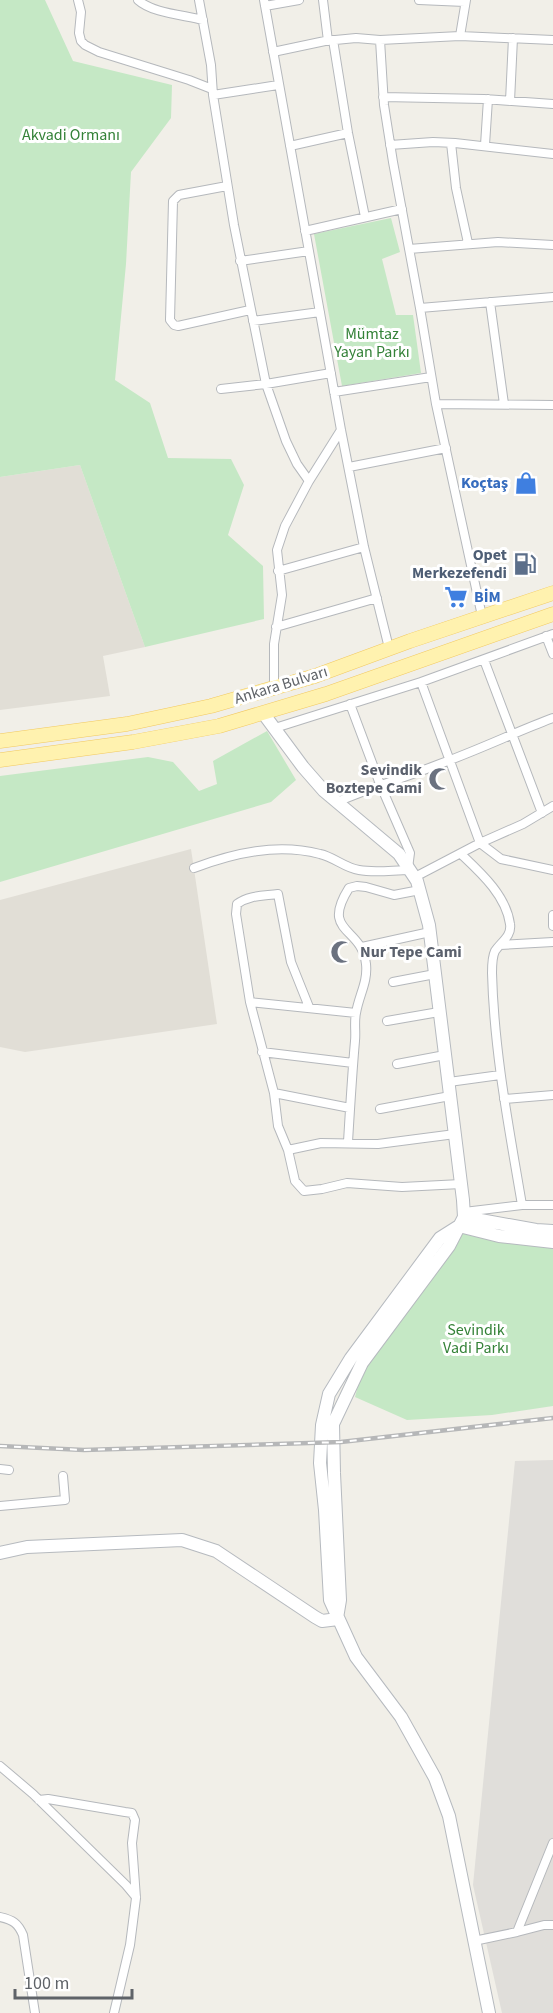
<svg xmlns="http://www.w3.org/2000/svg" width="553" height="2013" viewBox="0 0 553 2013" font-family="'Source Sans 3',sans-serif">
  <rect width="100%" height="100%" fill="#f1efe8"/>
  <path fill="#e0deda" d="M553,1460V2013H502L473,1885L515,1461Z"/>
  <path fill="#e1ded6" d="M80,465L145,647L103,656L110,696L0,710V477Z
    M191,849L217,1024L25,1052L0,1047V900Z"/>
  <path fill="#c5e8c5" d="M0,0H45L73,61L172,85L171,118L131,172L126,264L115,380L150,403L168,458L231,459L244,485L228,535L263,566L264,619L145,647L80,465L0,477Z
    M391,218L400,252L382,259L396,315H413L421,373L342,386L314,234Z
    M267,731L296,780L271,802L0,882V776L148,757L173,762L199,791L217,784L213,761Z
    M459,1226L553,1242V1406L492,1415L407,1420L355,1397L365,1359Z"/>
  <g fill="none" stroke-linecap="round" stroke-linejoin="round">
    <g stroke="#b5b8bc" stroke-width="10">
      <path id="street" d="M78,0L81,12L79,33L81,41L85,45L99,52L189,80L212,89
        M138,0C152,13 184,15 203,20
        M199,0L211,65L213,95L234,225L266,384L286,441L297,464L309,481
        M264,0L341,430L364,547L389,648
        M323,0L328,41
        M419,0L465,2
        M265,6L299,0
        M460,36L466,0
        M333,40L348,133L365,217
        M380,40L384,105L393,162L420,308L436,404L482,616
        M273,52L325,41L356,38L380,40L460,36L553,40
        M213,95L278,85
        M383,97L484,99L553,104
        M510,101L513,38
        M451,143L456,188L468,243
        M390,145L433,142L455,143L553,154
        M485,145L488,99
        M290,146L348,133
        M227,186L179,195L173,201L170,320L174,325L178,326L250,310
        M305,231L402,209
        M409,249L498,242L553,245
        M240,261L309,251
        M490,302L504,404
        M420,308L553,297
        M253,321L320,312
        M221,389L266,384L331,373
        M334,392L431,377
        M436,404L553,405
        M349,467L446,448
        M278,571L364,547
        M276,627L377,598
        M546,636L553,654
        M484,660L542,813
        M421,682L480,843L501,859L553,870
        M274,688V644L282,595L277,550L285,526L309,481L341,430
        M350,704L380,784L410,853L408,868
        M275,728L421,682L553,634
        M337,802C374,786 413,775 450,760C485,747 518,731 553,718
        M461,854C480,872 506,895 510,924C512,936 501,942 495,951C492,957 492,966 492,973C494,1051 509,1128 522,1205
        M194,868C234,853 277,843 320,854C334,857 345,868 359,870C375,873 393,870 410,870
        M415,877L480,843L523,824L553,806
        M553,915V926
        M500,945L553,942
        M362,947L430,932
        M393,982L435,974
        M250,1002L274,1093L278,1126L288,1150L295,1181L304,1191L322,1189L347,1183L402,1187L461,1184
        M309,1007L291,962L278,894C264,896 249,895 237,904L236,914L250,1002L356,1013
        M387,1021L439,1012
        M262,1052L353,1063
        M397,1064L445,1055
        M449,1082L500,1075
        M274,1093L350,1108
        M504,1099L553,1095
        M380,1109L450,1096
        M348,1142C350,1109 352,1075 355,1041C356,1032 354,1022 356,1013C359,995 368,982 366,964C362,926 320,934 349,888L357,886L366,887L394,895L420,890
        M288,1150L321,1143L378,1144L455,1134
        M464,1212L522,1205H553
        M0,1469L9,1470
        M0,1506L65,1500L63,1476
        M0,1766L33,1794L126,1885L136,1897
        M39,1800L48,1799L125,1812L132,1813L135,1820L132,1843L136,1898L130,1945L114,2013
        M0,1917C13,1920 18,1923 23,1935L35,2013
        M517,1932L544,1925H553
        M474,1941L517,1932L553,1843"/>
    </g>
    <g stroke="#b6babf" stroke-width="14">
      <path id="secondary" d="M263,713L303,767L324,791L399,854L417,881L429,925L463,1200L464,1217L449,1246L362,1363L333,1424L334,1473L340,1600L337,1618
        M464,1217L536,1230L553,1231
        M0,1553L27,1547L182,1540L216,1551L315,1617L322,1621L338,1619
        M489,2013L449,1816L435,1778L401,1717L356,1657L330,1600L325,1510L320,1463L322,1425L329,1394L351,1358L440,1238L459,1226L499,1236L553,1242"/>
    </g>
    <g stroke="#f2c960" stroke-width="15">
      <path id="primary" d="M0,741L127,724L211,706L315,676L410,641L553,593
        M0,760L133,742L219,726L326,694L553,614"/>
    </g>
    <use href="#street" stroke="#fff" stroke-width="8"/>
    <use href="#secondary" stroke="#fff" stroke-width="12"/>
    <use href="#primary" stroke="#fff2af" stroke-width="14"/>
    <g stroke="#b6b7b8" stroke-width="4.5">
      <path id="rail" d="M0,1446L84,1450L341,1442L553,1418"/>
    </g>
    <use href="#rail" stroke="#fff" stroke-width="2" stroke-dasharray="7" stroke-linecap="butt"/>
  </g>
  <defs>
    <g id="shop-bare" transform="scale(1.8)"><path d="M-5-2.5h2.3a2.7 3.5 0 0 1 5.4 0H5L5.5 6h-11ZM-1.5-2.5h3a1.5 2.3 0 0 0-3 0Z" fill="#3f7fe0" stroke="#fff" stroke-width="2.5" paint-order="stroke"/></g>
    <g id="fuel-bare" transform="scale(1.8)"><path d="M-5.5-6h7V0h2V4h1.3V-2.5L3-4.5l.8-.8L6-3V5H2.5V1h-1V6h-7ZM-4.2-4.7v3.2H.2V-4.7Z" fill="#5c6f8a" stroke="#fff" stroke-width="2.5" paint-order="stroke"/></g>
    <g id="supermarket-bare" transform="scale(1.8)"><path d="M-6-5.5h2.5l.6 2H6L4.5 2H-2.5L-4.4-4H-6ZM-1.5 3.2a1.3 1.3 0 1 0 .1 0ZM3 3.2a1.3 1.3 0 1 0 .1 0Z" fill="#3f7fe0" stroke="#fff" stroke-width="2.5" paint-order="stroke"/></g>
    <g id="mosque-bare" transform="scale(1.8)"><path d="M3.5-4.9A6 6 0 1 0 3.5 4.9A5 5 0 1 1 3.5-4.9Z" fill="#6b7280" stroke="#fff" stroke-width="2.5" paint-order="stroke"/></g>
  </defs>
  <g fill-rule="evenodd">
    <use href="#shop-bare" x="526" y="483"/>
    <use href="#fuel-bare" x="525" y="564"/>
    <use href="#supermarket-bare" x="456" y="597"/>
    <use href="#mosque-bare" x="440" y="779"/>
    <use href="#mosque-bare" x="342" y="952"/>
  </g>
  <g text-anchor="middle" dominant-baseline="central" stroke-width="6" stroke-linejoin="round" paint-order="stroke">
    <g font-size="16" fill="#348238" stroke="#fff">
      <text x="71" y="135">Akvadi Ormanı</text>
      <text x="372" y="334">Mümtaz<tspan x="372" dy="18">Yayan Parkı</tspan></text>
      <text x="476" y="1330">Sevindik<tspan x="476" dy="18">Vadi Parkı</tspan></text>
    </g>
    <g font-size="16" font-weight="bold" fill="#366cbe" stroke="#fff" text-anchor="end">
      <text x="508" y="483">Koçtaş</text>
      <text x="474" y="597" text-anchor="start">BİM</text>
    </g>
    <g font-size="16" font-weight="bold" fill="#4e5e75" stroke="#fff" text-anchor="end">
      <text x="507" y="555">Opet<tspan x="507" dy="18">Merkezefendi</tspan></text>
    </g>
    <g font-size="16" fill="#5f6368" stroke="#fff">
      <text transform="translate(281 685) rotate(-17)">Ankara Bulvarı</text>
    </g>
    <g font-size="16" font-weight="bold" fill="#5b616d" stroke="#fff" text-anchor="end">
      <text x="422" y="770">Sevindik<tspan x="422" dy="18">Boztepe Cami</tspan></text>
      <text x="360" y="952" text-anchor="start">Nur Tepe Cami</text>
    </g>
  </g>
  <path d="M15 1989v9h117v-9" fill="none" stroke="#5f6368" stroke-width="3"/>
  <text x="24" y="1989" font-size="18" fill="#5f6368" stroke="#ffffff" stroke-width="4.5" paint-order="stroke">100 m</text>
</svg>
